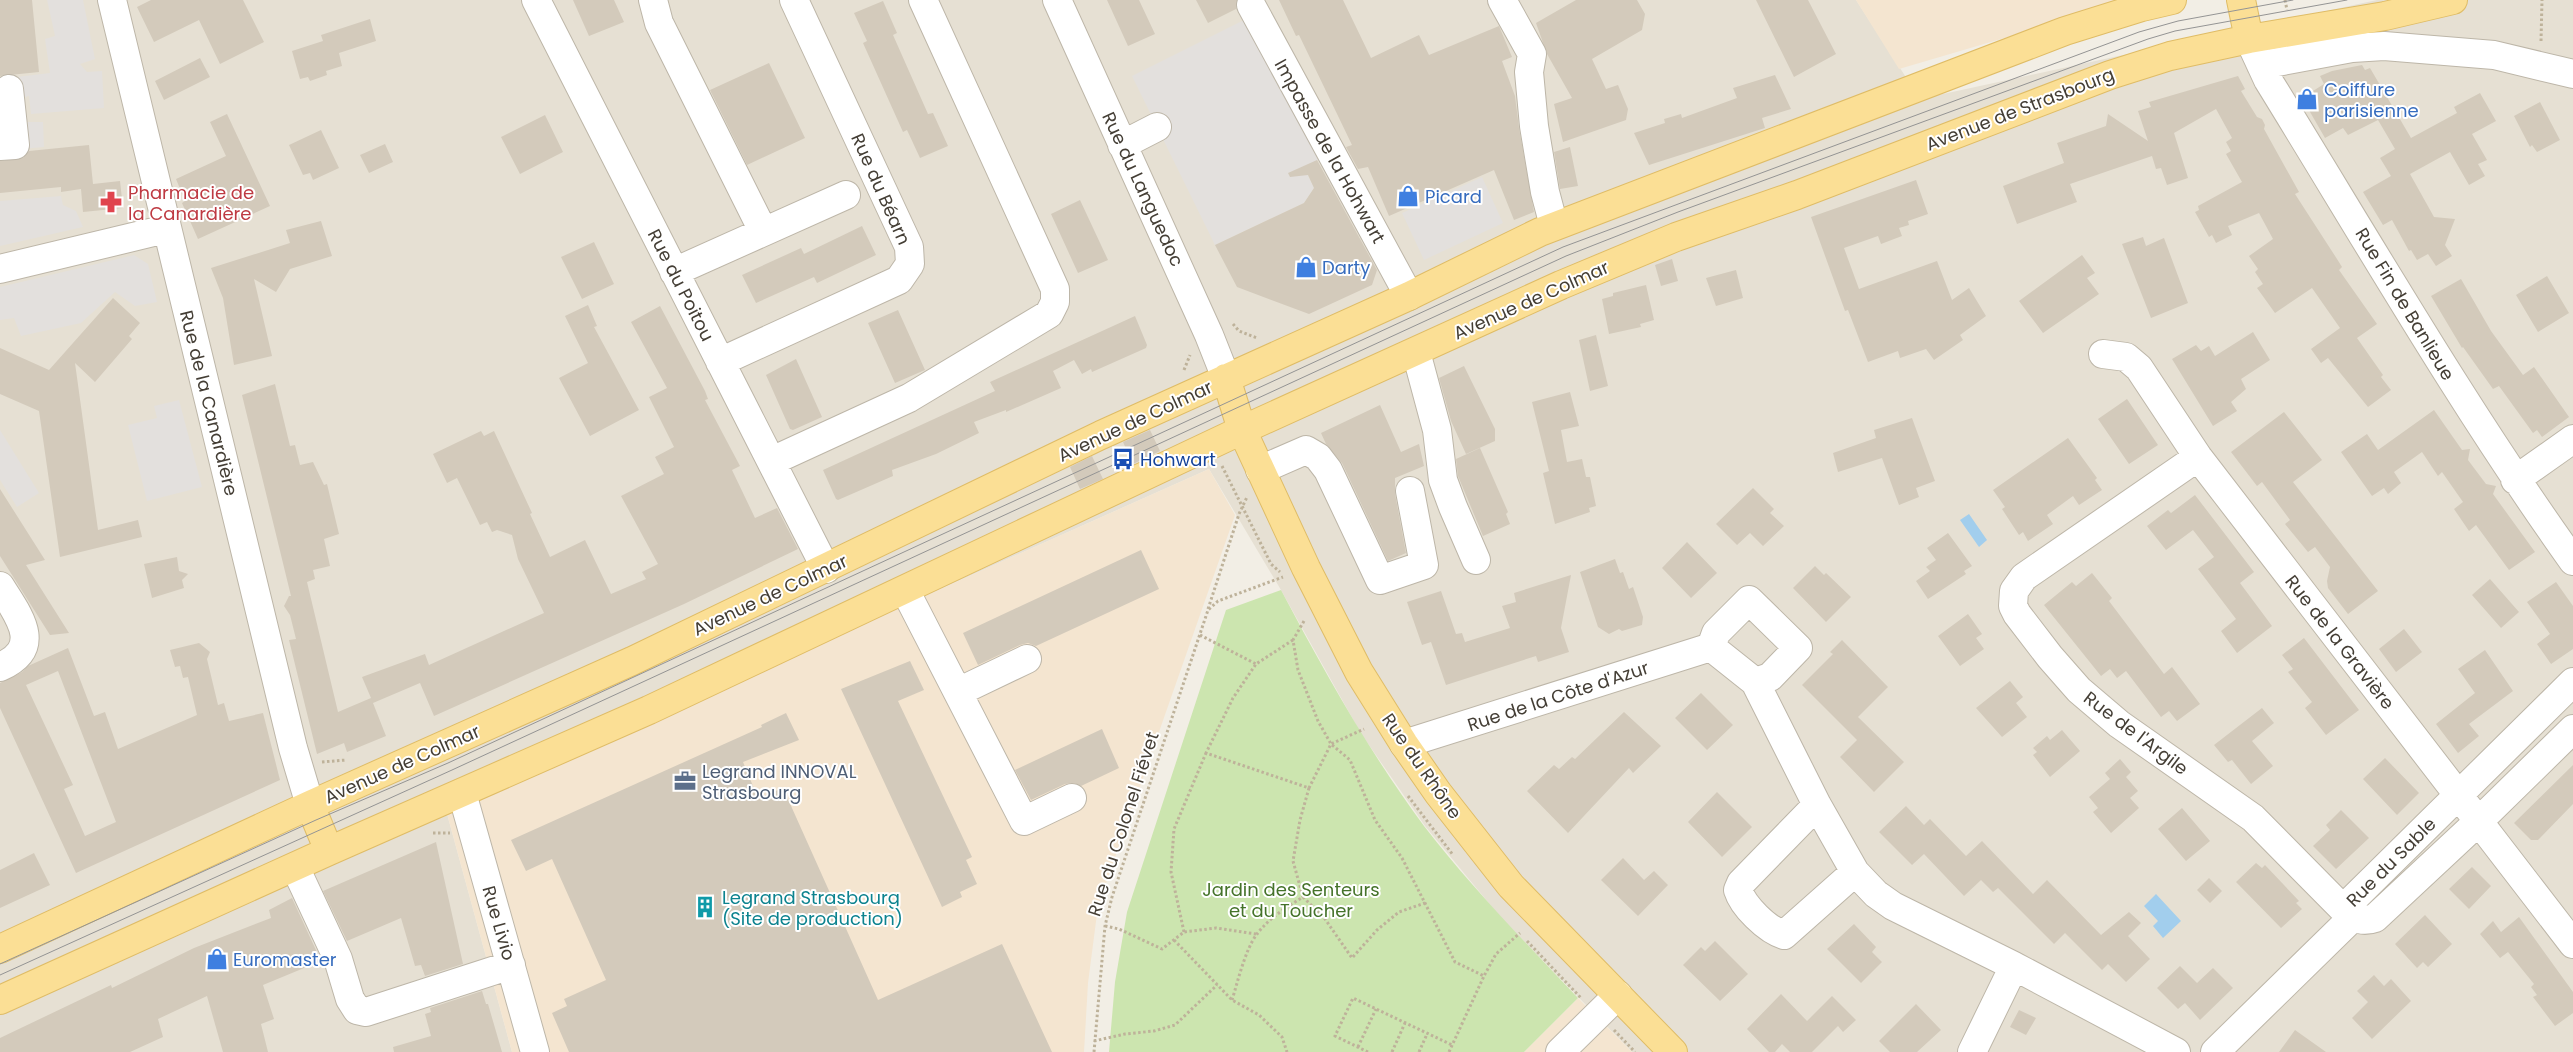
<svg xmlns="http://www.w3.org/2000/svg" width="2573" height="1052" viewBox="0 0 2573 1052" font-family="Poppins,sans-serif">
  <rect width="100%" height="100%" fill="#f2eee5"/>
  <path fill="#e6e0d3" d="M0,0H1856L1920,99L2377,0H2573V1052H1632L1502,919L1425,826L1360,732L1281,590L1209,469L446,810L512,1052H0Z"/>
  <path fill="#f4e5d0" d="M1856,0H2134L1899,69Z
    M1209,469L1235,515L1098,906L1088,983L1084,1052H512L446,810Z
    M1578,998L1632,1052H1524Z"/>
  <path fill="#cce5af" d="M1281,590C1324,671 1369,752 1424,826C1471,887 1525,942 1578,998L1524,1052H1109L1115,982L1127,912L1226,610Z"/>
  <path fill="#e3e0dd" d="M47,0H83L95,59L80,64L87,72L102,71L104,108L31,114L29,96L25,97L20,102L23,122H43L44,147L0,151V79L50,73L45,39L55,36Z
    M1248,18L1322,158L1304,167L1314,188L1304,203L1215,245L1132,76Z
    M1482,177L1503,223L1424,260L1402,213Z
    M61,196L63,205L76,211L83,227L0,246V201Z
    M134,255L148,264L157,302L135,306L115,292L81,323L21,336L14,318L0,320V287Z
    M179,400L202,487L147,501L128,425L157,418L154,406Z
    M0,430L39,493L17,507L0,480Z"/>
  <path fill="#a2ceed" d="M1969,514L1987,540L1979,547L1960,520Z
    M2156,894L2181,921L2163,938L2153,926L2158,921L2144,906Z"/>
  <path fill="#d3cabb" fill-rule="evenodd" d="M0,0H32L39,72L0,76Z
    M151,0H243L264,42L220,64L199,20L154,42L137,7Z
    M573,0H614L624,22L589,36Z
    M1107,0H1139L1155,34L1128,46Z
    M1196,0H1237L1236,9L1208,23Z
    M1279,0H1343L1371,58L1419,35L1429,55L1499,26L1512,57L1502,61L1515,96L1519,128L1534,212L1514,220L1494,170L1389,216L1368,167L1358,169L1346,147L1352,145L1299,35L1296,36Z
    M1576,0H1637L1645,14L1642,30L1592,59L1606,89L1618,85L1628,109L1626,120L1563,142L1554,104L1572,98L1547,54L1536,23Z
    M1756,0H1808L1836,54L1794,77Z
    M883,1L897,33L893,35L928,114L933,113L948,146L920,158L907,130L903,132L863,43L867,41L854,13Z
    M370,19L376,41L339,53L342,66L326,71L327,75L310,81L308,77L300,79L292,51L323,41L321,35Z
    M200,58L210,77L164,100L155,81Z
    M769,63L805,138L747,165L710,90Z
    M2362,65L2365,70L2370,68L2411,138L2457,113L2454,107L2480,93L2496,121L2472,134L2487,160L2478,164L2485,176L2469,185L2450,152L2410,174L2434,217L2455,219L2445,245L2452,256L2436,266L2428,254L2417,260L2411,250L2409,251L2392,220L2383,225L2363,192L2391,176L2380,158L2395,149L2378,120L2348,135L2343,128L2325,138L2302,98L2324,84L2320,76L2332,71Z
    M1775,75L1791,109L1762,118L1765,128L1649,165L1634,133L1665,123L1664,119L1681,114L1682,118L1737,98L1733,88Z
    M2238,76L2245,89L2241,91L2257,117L2262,119L2265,125L2264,129L2299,192L2295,194L2337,259L2342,267L2339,270L2377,324L2357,338L2383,375L2381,377L2391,390L2368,407L2328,358L2321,363L2311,349L2340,328L2312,288L2275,313L2257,288L2263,284L2255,272L2258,269L2249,256L2273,239L2259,213L2228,226L2232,235L2216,243L2212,235L2209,237L2195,212L2199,210L2198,206L2242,182L2226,154L2231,151L2226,142L2232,138L2216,109L2174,133L2188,178L2167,185L2161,168L2156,169L2152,156L2070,184L2077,202L2017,224L2003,186L2064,163L2057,143L2106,126L2108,114L2148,141L2138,111L2151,107L2149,102Z
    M2540,102L2560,140L2537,152L2532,145L2530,147L2514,116Z
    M227,114L270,206L198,239L182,203L185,201L176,179L226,156L210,122Z
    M545,115L563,152L520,174L501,137Z
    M321,130L339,168L313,180L310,173L303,175L289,145Z
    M385,144L393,162L369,173L360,155Z
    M89,145L93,184L120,181L123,208L83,212L81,189L61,192V187L0,193V161L23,158L29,151Z
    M1570,147L1578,186L1560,189L1554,152Z
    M1317,160L1377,270L1372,285L1309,314L1237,287L1215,245L1304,203L1314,188L1308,175L1290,177L1288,173Z
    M1916,180L1928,214L1908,221L1909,225L1899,228L1902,236L1881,244L1878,236L1844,248L1859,289L1937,261L1952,300L1969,288L1986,316L1960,335L1963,340L1934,360L1926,349L1900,358L1898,351L1868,362L1848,310L1845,311L1811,217Z
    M1080,200L1108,260L1078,273L1051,214Z
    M321,221L332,256L290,269L276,292L254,279L272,356L234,365L223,298L211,268L290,243L286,230Z
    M862,226L876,255L817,283L814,277L756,303L742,275L801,248L804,254Z
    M2143,237L2146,246L2164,238L2188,303L2151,318L2122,244Z
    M594,242L614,284L582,299L561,257Z
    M2082,255L2095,273L2087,278L2099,294L2043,333L2019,301Z
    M1672,259L1678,281L1661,286L1655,265Z
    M1736,270L1743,298L1716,306L1706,278Z
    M2547,276L2569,313L2538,332L2516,295Z
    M2461,279L2491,331L2523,375L2534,367L2569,417L2542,437L2537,430L2533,433L2499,386L2493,389L2463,347L2462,348L2431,296Z
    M1646,285L1654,320L1640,324L1641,327L1609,334L1602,299L1613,296V293Z
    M113,298L140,323L129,336L132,339L95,382L75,363L98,530L138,520L142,537L60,557L39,411L0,394V348L49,370Z
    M588,305L597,326L594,327L639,410L590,436L559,378L588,363L565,316Z
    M660,306L705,391L708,399L705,400L740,466L732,470L755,518L777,508L798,549L684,604L434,716L420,683L373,703L386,736L347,752L344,743L317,754L289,640L296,639L290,615L284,606L289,596H291L242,395L275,384L290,446L295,445L300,465L313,462L324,485L327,484L339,534L324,539L330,566L313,570L315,579L307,582L338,712L371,698L362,677L425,654L429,665L544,613L518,559L512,535L497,530L492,532L487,522L480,525L457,478L447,483L433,454L481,431L484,436L494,431L532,513L530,514L550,557L585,540L611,594L646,579L642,572L658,564L621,496L664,474L655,457L674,447L649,397L667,388L631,322Z
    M898,310L925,370L895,383L868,323Z
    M1135,316L1147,345L1146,348L1092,372L1091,369L1082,374L1074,360L1053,371L1061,388L1006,412V410L974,422L979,433L936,454L892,470L893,476L838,500L836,499L823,470L995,391L990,382Z
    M2253,332L2270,360L2241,379L2246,389L2231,402L2237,411L2213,426L2172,359L2196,345L2201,351L2209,346L2215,356Z
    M1596,335L1608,386L1590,391L1579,340Z
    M796,359L822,417L793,430L790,429L766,375Z
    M1464,366L1495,429V441L1466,454L1451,421L1439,378Z
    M1570,392L1579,426L1561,430L1567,462L1582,459L1586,477H1590L1596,506L1589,508L1590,512L1555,524L1543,473L1549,471L1532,402Z
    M2127,399L2158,445L2129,464L2098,419Z
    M1380,405L1401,452L1419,444L1424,466L1395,478V494L1406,553L1388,561L1342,463L1326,444L1321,433Z
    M2434,410L2462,450L2470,449L2468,460L2486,484L2496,486L2493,494L2535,552L2509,570L2476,525L2469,531L2454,509L2463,502L2442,472L2438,476L2422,452L2394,472L2401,483L2388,494L2384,488L2372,496L2341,452L2367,434L2378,450Z
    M2284,412L2322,460L2293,482L2378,591L2348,614L2328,588L2327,581L2330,567L2315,547L2308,552L2285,524L2290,520L2262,482L2257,486L2231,452Z
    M1912,418L1935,481L1916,488L1919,497L1899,505L1882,458L1838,472L1833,453L1876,438L1874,430Z
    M1150,430L1160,451L1133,464L1123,442Z
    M2068,438L2097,478L2095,480L2102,490L2079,505L2073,496L2047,515L2053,524L2028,541L2023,532L2019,535L2002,509L2005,507L1993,490Z
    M1480,448L1508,512L1506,514L1510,524L1483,536L1458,476L1456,459Z
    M1092,456L1103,479L1080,489L1070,467Z
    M1753,488L1774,509L1770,513L1784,526L1763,546L1750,533L1737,545L1716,524Z
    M0,489L45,560L26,565L69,633L50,635L0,556Z
    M2195,495L2254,572L2240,583L2272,626L2237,653L2221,631L2236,619L2198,569L2214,557L2193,530L2166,550L2147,526L2168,510L2171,513Z
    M1948,533L1972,566L1964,571L1966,574L1928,599L1916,581L1930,571L1926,567L1936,560L1927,548Z
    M1687,542L1717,573L1691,598L1662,568Z
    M1141,550L1159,589L1036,646L1028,643L1020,645L978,665L963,633Z
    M177,557L179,571L188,574L182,580L184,588L152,598L144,564Z
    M1615,559L1620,573L1623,572L1629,589L1633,587L1643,617L1642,625L1622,631L1619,629L1609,634L1598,627L1580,572Z
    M1815,566L1824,575L1826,573L1851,597L1826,622L1793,588Z
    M2092,573L2112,598L2109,601L2164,674L2172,667L2200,704L2177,721L2169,711L2161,717L2126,671L2117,678L2110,669L2101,676L2044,605L2072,582L2076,586Z
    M1571,575L1561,628L1569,652L1538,662L1536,656L1446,685L1431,642L1422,645L1407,602L1441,591L1456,634L1462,633L1465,642L1510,628L1502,606L1516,602L1514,593Z
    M2490,579L2519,612L2501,628L2472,595Z
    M2556,582L2573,606V649L2551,664L2537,644L2550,634L2527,602Z
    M1968,614L1982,634L1976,638L1984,649L1960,666L1938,636Z
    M2404,629L2422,652L2396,672L2379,649Z
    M2304,638L2359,710L2326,735L2305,708L2312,702L2288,672L2293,669L2282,655Z
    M1842,640L1888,687L1858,717L1904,762L1874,792L1840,757L1857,740L1802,685L1833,654L1830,652Z
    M199,643L210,652L207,659L218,705L224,703L229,721L263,713L280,780L76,873L0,708V683L22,672L28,666L68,648L94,716L105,712L118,749L197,715L188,677L183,678L180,666L175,667L170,650ZM58,671L116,822L85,836L64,789L73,785L26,685Z
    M2485,650L2513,691L2469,724L2479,736L2458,753L2436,724L2475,693L2458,669Z
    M910,661L924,690L898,701L972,857L966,860L977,884L960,892L962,897L942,907L841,689Z
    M2010,681L2023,697L2016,703L2027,717L2002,737L1976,708Z
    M1701,693L1733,725L1707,750L1675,718Z
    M2262,708L2274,723L2252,741L2273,766L2251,784L2232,760L2228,762L2214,745Z
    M1624,712L1661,746L1633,773L1629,768L1568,833L1527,791L1554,765L1559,769L1572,757L1575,759Z
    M786,713L799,740L743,762L758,798L783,788L878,1000L1002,944L1052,1052H569L552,1013L567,1006L564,999L606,980L552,859L526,871L511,840L762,727L761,725Z
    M1102,729L1119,768L1081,786L1074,783L1065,784L1031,800L1015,770Z
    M2062,730L2080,751L2050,777L2033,755L2037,752L2033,748L2047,736L2050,740Z
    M2385,758L2419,793L2397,815L2363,779Z
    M2120,759L2131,772L2126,777L2138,791L2130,798L2139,808L2111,833L2093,812L2098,808L2089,797L2110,779L2105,773Z
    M2573,765V804L2538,840H2531L2514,823Z
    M1717,792L1752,827L1722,857L1688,822Z
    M1906,806L1924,825L1930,819L1966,856L1982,841L2033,894L2047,880L2101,935L2129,912L2141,923L2128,936L2150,959L2126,982L2108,964L2102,970L2065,933L2054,944L1998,888L1993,892L1981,880L1964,896L1924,854L1912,865L1879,832Z
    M2182,808L2210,841L2186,861L2158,829Z
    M2341,810L2369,838L2336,869L2313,846L2330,830L2326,825Z
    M436,842L463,964L425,976L421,965L415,966L401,918L347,941L323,891Z
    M34,853L50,885L0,908V870Z
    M1623,858L1644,880L1654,871L1668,885L1638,916L1601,880Z
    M2256,863L2262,868L2265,865L2299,901L2296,903L2302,909L2281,928L2236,882Z
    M2472,867L2491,886L2469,909L2449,889Z
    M2209,878L2222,891L2210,903L2197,890Z
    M292,898L321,961L263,985L274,1019L261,1024L268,1052H223L207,996L158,1019L163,1037L130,1052H0V1038L111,985L112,988L194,948L271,918L269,910Z
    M2425,915L2452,944L2428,967L2423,962L2417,968L2395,944Z
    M2519,917L2573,992V1013L2555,1026L2533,997L2537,995L2531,987L2534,984L2508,952L2500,958L2480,934L2493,921L2501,932Z
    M1854,924L1876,947L1872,952L1882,962L1861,983L1827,949Z
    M1715,941L1748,974L1720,1001L1683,965L1701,947L1705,951Z
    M2180,966L2197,983L2213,968L2233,988L2200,1020L2185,1003L2178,1009L2157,988Z
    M2374,975L2384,986L2391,979L2411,1001L2372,1039L2352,1018L2368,1002L2357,991Z
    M482,991L486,1004H488L502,1052H394L393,1047L431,1036L425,1014L431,1012L430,1008Z
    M1781,994L1807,1021L1832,996L1856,1020L1843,1032L1838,1026L1812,1052H1790L1782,1044L1775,1052H1769L1747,1029Z
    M1916,1004L1941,1030L1917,1052H1890L1879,1041Z
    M2019,1010L2036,1018L2026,1035L2010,1027Z
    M2295,1030L2326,1052H2279Z"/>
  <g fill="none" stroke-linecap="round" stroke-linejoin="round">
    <g stroke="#bdb6a8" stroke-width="30">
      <path id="minor" d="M112,0L293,748L310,805
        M536,0L826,569
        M653,0L659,23L763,231
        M1057,0L1209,335L1226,378
        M1502,0L1532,54L1529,72L1534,126L1545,192L1554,226
        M1251,5L1409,296
        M2249,39L2268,80C2368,242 2463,407 2573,561
        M2261,65L2352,48L2384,46L2494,55L2573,74
        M1122,145L1157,127
        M0,146L15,145L9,89
        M0,269L166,229
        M674,272L846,195
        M1416,352L1437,430L1443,480L1453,507L1476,560
        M2103,354L2126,357L2139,368L2198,457L2573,944
        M720,362L899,280L910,264L909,247L794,0
        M2198,457L2024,577L2014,591L2013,606L2017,614L2050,657L2079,690L2119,724L2253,818L2343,909
        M772,461L909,398L1049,314L1055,302V289L923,0
        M1260,470L1306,450L1318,457L1328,470L1380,580L1424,565L1410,491
        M2515,480L2573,439
        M0,586C18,615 45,647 0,667
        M905,590L1024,821L1072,798
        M1711,647L1716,633L1749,600L1798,648L1770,677L1755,682
        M2573,682L2343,909C2352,918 2361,923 2375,918L2479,821L2573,729
        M958,692L1027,659
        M1404,744L1711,647L1755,682L1817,805L1855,872L1876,894L1893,906L2014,966L2176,1052
        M462,793L535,1052
        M1817,805L1741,883L1738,890C1743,906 1767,930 1784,935L1855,872
        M295,867L338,959L350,999L357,1010L366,1012L511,965
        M1560,1052L1618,995
        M1972,1052L2014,966
        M2215,1052L2352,918"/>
    </g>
    <g stroke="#dfbc66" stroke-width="30">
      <path id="major" d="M2241,0L2249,39
        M1226,378L1242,430L1306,568L1359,672L1404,744L1438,793L1511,886L1673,1052
        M310,805L329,851
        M0,949L310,805L632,661L1101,435L1409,296L1540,232L2065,31L2142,7L2172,0
        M0,1000L329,851L649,710L1242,430L1561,285L1676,237L1797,195L2110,75L2170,56L2249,39L2385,16L2453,0"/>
    </g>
    <path stroke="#beb29a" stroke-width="3" stroke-dasharray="2.5 2.5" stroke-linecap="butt" d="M2285,0L2287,10
      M2541,41L2542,0
      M1233,324L1239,331L1257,338
      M1184,370L1190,355
      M1222,466L1271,564L1280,572
      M1208,609L1239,514L1247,497
      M1304,621L1293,640L1298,670L1318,721L1331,744L1350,760L1375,820L1402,858L1455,962L1484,976L1496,954L1520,933
      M1200,635L1256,664
      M1293,640L1256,664L1233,698L1206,753L1309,788L1331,744L1364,729
      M322,762L346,760
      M1408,796L1453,855
      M433,833H450
      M1303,897L1325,919L1352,958L1377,930L1399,912L1425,903
      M1105,926L1119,929L1162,949L1184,932L1216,928L1256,934
      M1184,932L1171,872L1174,829L1206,753
      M1174,940L1232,1000L1259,1015L1282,1037L1287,1052
      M1527,941L1581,998
      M1232,1000C1238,981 1245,950 1257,934C1269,918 1287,907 1303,897L1293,861L1300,820L1309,788
      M1614,1030L1635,1052
      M1094,1041L1125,1034L1154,1031L1175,1025L1217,985
      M1358,1047L1376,1009
      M1094,1052L1105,926L1112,897L1208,610L1218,601L1283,577
      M1368,1052L1335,1036L1353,998L1452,1045
      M1392,1052L1405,1023
      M1419,1052L1427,1034
      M1449,1052L1484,976"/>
    <use href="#minor" stroke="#fff" stroke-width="28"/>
    <use href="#major" stroke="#fbdf95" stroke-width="28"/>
    <path stroke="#949494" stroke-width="1" d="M0,964L316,820L448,763L1563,247L2139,32L2178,21L2293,0
      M0,975L452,770L1566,256L1678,212L2148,39L2175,31L2347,0"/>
  </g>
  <defs>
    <g id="shop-bare" transform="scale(1.725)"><path d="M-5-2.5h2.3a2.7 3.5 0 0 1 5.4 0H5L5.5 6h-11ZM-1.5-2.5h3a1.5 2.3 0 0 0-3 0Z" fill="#3f7fe0" stroke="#fff" stroke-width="2.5" paint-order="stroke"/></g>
    <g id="pharmacy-bare" transform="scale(1.725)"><path d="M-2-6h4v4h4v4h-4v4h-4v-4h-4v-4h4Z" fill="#e0444e" stroke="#fff" stroke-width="2.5" paint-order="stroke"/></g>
    <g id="bus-bare" transform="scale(1.725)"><path d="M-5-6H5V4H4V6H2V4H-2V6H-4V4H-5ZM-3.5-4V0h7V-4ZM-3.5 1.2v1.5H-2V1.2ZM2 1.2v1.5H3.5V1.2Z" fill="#1a4fb4" stroke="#fff" stroke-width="2.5" paint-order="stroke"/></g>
    <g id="office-bare" transform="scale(1.725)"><path d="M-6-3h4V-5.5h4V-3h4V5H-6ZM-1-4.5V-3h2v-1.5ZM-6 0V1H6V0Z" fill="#5c6f8a" stroke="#fff" stroke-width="2.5" paint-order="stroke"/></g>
    <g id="building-bare" transform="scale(1.725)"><path d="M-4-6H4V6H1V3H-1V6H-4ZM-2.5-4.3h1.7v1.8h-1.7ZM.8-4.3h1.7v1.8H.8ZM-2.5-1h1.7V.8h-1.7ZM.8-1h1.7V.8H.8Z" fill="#0f9aa8" stroke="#fff" stroke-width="2.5" paint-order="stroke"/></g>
  </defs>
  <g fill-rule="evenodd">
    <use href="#shop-bare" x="2307" y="99"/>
    <use href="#shop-bare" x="1408" y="196"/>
    <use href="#pharmacy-bare" x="111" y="202"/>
    <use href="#shop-bare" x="1306" y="267"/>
    <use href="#bus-bare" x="1123" y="459"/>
    <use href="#office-bare" x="685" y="781"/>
    <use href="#building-bare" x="705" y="907"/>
    <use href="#shop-bare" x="217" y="959"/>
  </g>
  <g text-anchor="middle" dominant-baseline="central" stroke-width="4" stroke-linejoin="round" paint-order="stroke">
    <g font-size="18" fill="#366cbe" stroke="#fff" text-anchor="start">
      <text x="2324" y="89">Coiffure<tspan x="2324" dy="21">parisienne</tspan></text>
      <text x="1425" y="196">Picard</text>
      <text x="1322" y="267">Darty</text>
      <text x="233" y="959">Euromaster</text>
    </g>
    <g font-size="18" fill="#443e35" stroke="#fff">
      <text transform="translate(2020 109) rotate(-21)">Avenue de Strasbourg</text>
      <text transform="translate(1330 151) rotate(61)">Impasse de la Hohwart</text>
      <text transform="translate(881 189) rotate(66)">Rue du Béarn</text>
      <text transform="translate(1143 189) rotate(65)">Rue du Languedoc</text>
      <text transform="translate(681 285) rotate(63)">Rue du Poitou</text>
      <text transform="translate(1531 300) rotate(-24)">Avenue de Colmar</text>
      <text transform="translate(2405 304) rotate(59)">Rue Fin de Banlieue</text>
      <text transform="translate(209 403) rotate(76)">Rue de la Canardière</text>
      <text transform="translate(1135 421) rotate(-25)">Avenue de Colmar</text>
      <text transform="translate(770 595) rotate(-25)">Avenue de Colmar</text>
      <text transform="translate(2340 642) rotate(52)">Rue de la Gravière</text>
      <text transform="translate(1558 696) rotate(-18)">Rue de la Côte d'Azur</text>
      <text transform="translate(2136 733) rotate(37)">Rue de l'Argile</text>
      <text transform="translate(402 764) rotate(-24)">Avenue de Colmar</text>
      <text transform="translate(1422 766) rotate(55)">Rue du Rhône</text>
      <text transform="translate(1123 824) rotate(-72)">Rue du Colonel Fiévet</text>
      <text transform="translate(2391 862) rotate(-45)">Rue du Sable</text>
      <text transform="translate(499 923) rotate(74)">Rue Livio</text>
    </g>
    <g font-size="18" fill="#be3a42" stroke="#fff" text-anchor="start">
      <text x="128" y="192">Pharmacie de<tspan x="128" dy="21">la Canardière</tspan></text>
    </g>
    <g font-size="18" fill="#164399" stroke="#fff" text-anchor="start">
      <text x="1140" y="459">Hohwart</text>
    </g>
    <g font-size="18" fill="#4e5e75" stroke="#fff" text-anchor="start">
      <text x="702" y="771">Legrand INNOVAL<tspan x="702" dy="21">Strasbourg</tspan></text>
    </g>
    <g font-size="18" fill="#45732a" stroke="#fff">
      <text x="1291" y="889">Jardin des Senteurs<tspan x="1291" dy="21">et du Toucher</tspan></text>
    </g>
    <g font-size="18" fill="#0d838f" stroke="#fff" text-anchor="start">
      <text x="722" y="897">Legrand Strasbourg<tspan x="722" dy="21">(Site de production)</tspan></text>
    </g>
  </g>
</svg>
